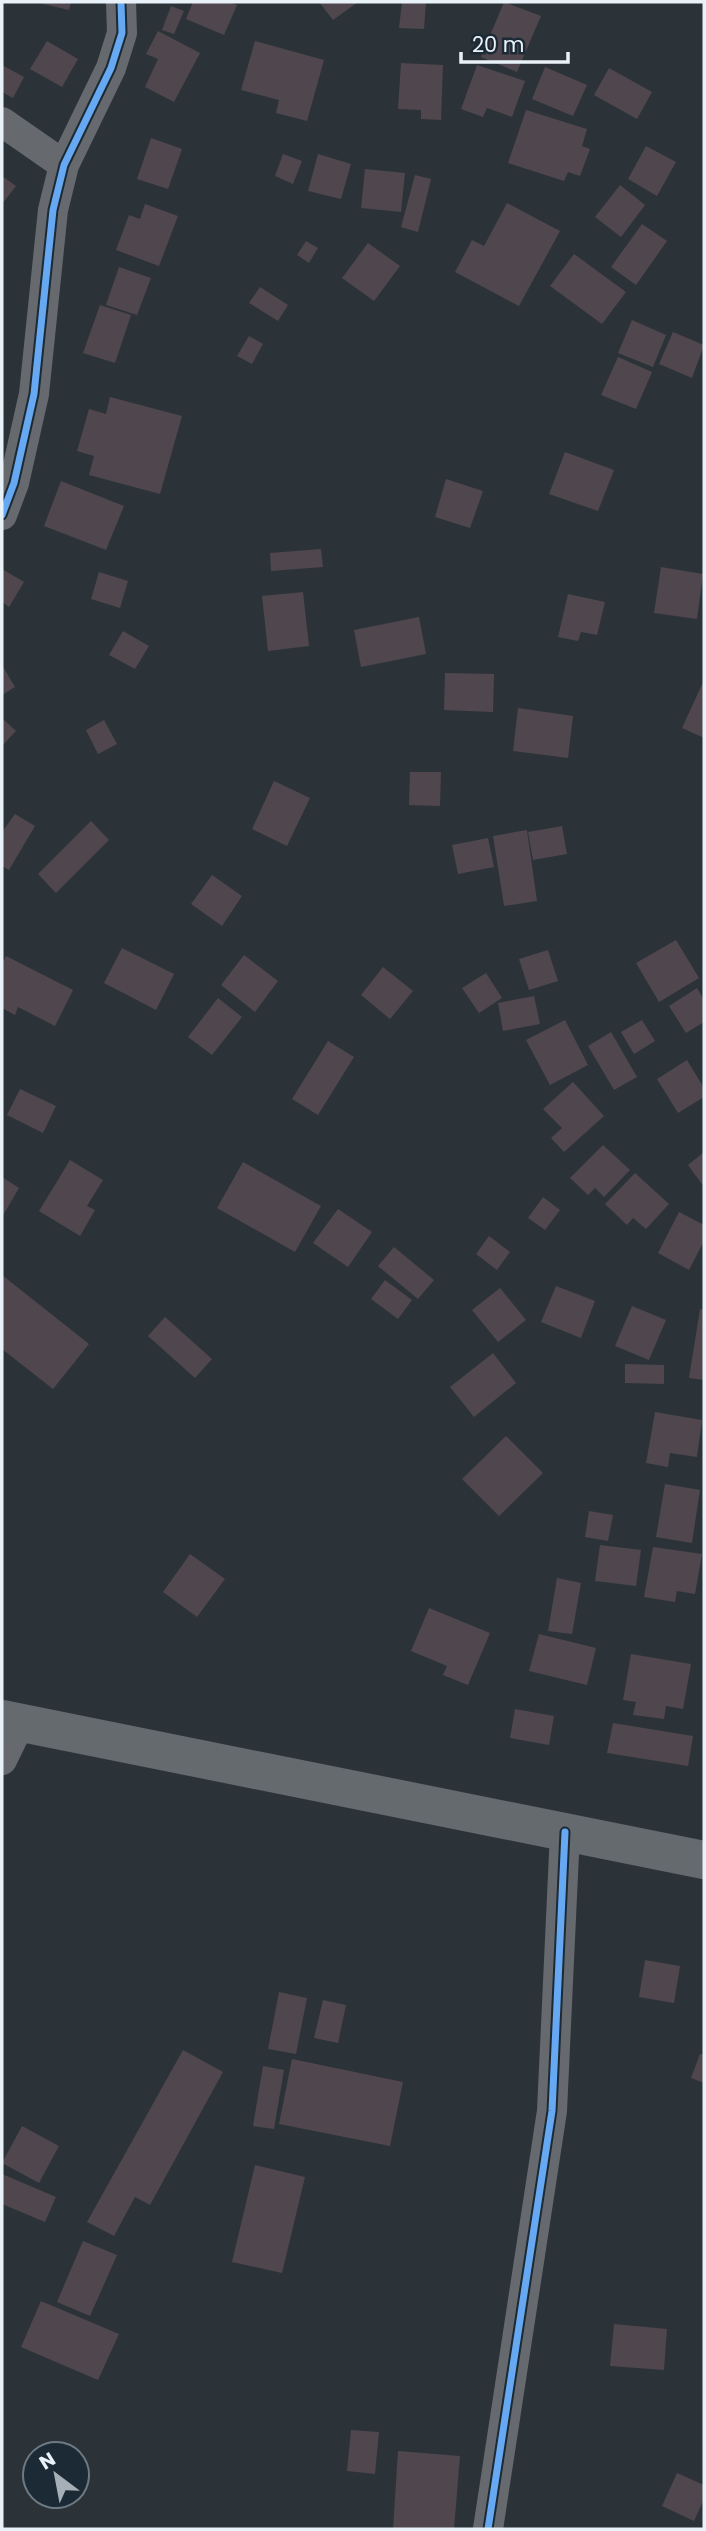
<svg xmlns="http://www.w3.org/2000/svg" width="706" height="2531" viewBox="0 0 706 2531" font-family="Poppins,sans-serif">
  <rect width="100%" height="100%" fill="#2b3339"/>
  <path fill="#50464e" d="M35,2H71L69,10Z
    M193,2H228L237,5L224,35L186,19Z
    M319,2H358L333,20Z
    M402,2H426L424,29L399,28Z
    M504,2L541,16L517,72L481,57Z
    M171,6L184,11L174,34L162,30Z
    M158,31L200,53L174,102L145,87L158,59L146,54Z
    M47,41L78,59L62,87L30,69Z
    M255,41L324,60L307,121L276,113L279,100L241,90Z
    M401,63L443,65L441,120L421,119V110L398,109Z
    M2,65L24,77L13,98L2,92Z
    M477,65L525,81L512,117L487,108L483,117L461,109Z
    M545,67L587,85L573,116L532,99Z
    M609,68L652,92L637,119L594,95Z
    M526,110L587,129L582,146L590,149L580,176L568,172L564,181L508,163Z
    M151,138L182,149L168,189L137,179Z
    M646,146L676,162L657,196L628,179Z
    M283,154L302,161L293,184L275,176Z
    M318,154L351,164L341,199L308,191Z
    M365,169L405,173L401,212L361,208Z
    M415,175L431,179L418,232L401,227Z
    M2,176L16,186L2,204Z
    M620,185L645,205L621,237L595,217Z
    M507,203L560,231L519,306L455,272L472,240L484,246Z
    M145,204L178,216L159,266L116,250L129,215L140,219Z
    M642,224L667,241L636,285L611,267Z
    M306,241L318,248L309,263L297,255Z
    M368,243L400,266L374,301L342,278Z
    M574,254L626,292L602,324L550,286Z
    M119,267L151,278L137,315L106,305Z
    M260,287L288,305L278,321L249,303Z
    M100,305L131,315L115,363L83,353Z
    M632,320L666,335L653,367L618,353Z
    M673,332L704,345L692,378L659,364Z
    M249,336L263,344L252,364L237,356Z
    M618,357L652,372L636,409L601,395Z
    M110,397L182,416L160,494L89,475L94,456L77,451L89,409L106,414Z
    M565,452L614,470L598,511L549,494Z
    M446,479L483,491L470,528L435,517Z
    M61,481L124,506L106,550L44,526Z
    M321,549L323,567L271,571L270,553Z
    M661,567L703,574L697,619L654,613Z
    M2,569L24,582L9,607L2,602Z
    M99,572L128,581L120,608L91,599Z
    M303,592L309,646L268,651L262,596Z
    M568,594L605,602L597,635L581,632L578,641L558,637Z
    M419,617L426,654L361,667L354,630Z
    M123,631L149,646L135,669L109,655Z
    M2,665L15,687L2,695Z
    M445,673L494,674L493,712L444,710Z
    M704,680V738L682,728Z
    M518,708L573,716L568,758L513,751Z
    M2,718L16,731L2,746Z
    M104,720L117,744L98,754L86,730Z
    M410,772H441L440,806L409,805Z
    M274,781L310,798L287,846L252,829Z
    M15,814L35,826L9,870L2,866V832Z
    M91,821L109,840L56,893L38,874Z
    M562,826L567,854L533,860L528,832Z
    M527,830L537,901L504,906L493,836Z
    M488,838L494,867L458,874L452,845Z
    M212,875L242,896L222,926L191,904Z
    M676,940L699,978L659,1002L636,963Z
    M122,948L174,974L156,1010L104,983Z
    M548,950L558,981L529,990L519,959Z
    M244,955L278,981L255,1012L221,985Z
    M6,956L73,990L55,1026L18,1007L15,1015L2,1008V964Z
    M383,967L413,991L390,1019L361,995Z
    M486,973L502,998L479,1013L462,988Z
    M697,988L704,1000V1022L686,1033L669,1006Z
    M534,996L540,1024L503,1031L498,1003Z
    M218,998L242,1017L212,1055L188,1037Z
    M565,1020L588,1065L550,1085L526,1040Z
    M642,1020L655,1041L634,1054L621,1032Z
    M611,1032L637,1077L614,1090L588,1046Z
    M328,1041L354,1057L318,1115L292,1099Z
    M687,1060L704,1088V1097L678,1113L657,1079Z
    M573,1082L604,1116L564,1152L551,1138L562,1128L543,1109Z
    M20,1089L56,1106L43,1133L7,1115Z
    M603,1145L630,1170L604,1197L595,1188L588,1195L570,1178Z
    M704,1152V1187L688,1165Z
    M70,1160L103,1180L87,1206L95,1210L80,1236L39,1211Z
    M243,1162L321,1206L295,1252L217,1208Z
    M635,1173L669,1204L646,1229L633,1218L627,1225L605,1204Z
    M2,1177L19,1188L2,1217Z
    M543,1197L560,1210L545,1230L528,1218Z
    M338,1209L372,1232L348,1267L313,1243Z
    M679,1212L704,1225V1241L689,1270L658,1253Z
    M489,1236L510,1252L497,1270L476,1254Z
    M394,1247L434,1280L418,1299L378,1266Z
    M2,1275L89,1344L53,1389L2,1349Z
    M385,1280L412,1300L398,1319L371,1299Z
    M556,1286L595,1301L581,1338L541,1322Z
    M500,1288L526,1320L498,1342L472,1310Z
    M632,1306L666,1320L649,1360L615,1346Z
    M700,1309L704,1310V1380L689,1378Z
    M165,1317L212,1359L195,1378L148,1336Z
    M493,1353L516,1383L474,1417L450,1387Z
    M625,1364L664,1365V1384L625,1383Z
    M655,1412L702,1420L697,1457L670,1453L668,1467L646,1463Z
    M506,1436L543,1473L499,1516L462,1479Z
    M665,1484L700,1490L692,1543L656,1537Z
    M589,1511L613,1515L608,1541L585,1537Z
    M600,1545L641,1550L636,1586L595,1581Z
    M653,1547L702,1554L695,1594L677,1591L675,1602L644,1597Z
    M190,1554L225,1579L197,1617L163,1592Z
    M557,1578L581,1583L572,1634L548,1631Z
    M429,1608L490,1633L468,1685L443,1675L447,1666L411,1651Z
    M539,1634L596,1648L587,1685L529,1671Z
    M631,1654L691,1664L683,1709L666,1706L664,1719L633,1715L636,1702L623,1700Z
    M515,1709L554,1716L549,1745L510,1738Z
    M613,1723L693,1736L688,1766L607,1753Z
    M645,1960L680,1966L674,2003L639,1997Z
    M279,1992L307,1998L296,2054L268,2049Z
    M323,2000L346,2005L338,2043L314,2038Z
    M183,2050L223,2072L150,2205L135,2197L114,2236L87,2222Z
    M700,2054L704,2055V2083L691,2078Z
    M292,2059L403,2082L390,2146L279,2124Z
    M263,2066L284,2070L274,2129L253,2126Z
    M22,2126L59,2146L39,2183L2,2163Z
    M255,2165L305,2177L282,2273L232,2262Z
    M2,2174L56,2197L45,2222L2,2204Z
    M83,2241L117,2255L90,2316L57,2302Z
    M41,2301L119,2334L98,2380L21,2347Z
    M614,2324L667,2329L664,2370L610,2366Z
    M351,2430L379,2432L375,2474L347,2471Z
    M398,2451L460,2456L454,2529H393Z
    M677,2473L704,2485V2499L694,2521L662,2506Z"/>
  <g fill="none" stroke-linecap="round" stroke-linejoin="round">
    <path stroke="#666a6e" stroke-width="30" d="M2,122L64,165
      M2,515L14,483L34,394L53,210L64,165L111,68L122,33L121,2
      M2,1760L20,1723
      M488,2529L552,2111L565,1832"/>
    <path stroke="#646a6e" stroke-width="38" d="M2,1719L704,1860"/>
    <g stroke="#1c2a35" stroke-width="11">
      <path id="cycleway" d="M2,515L14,483L34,394L53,210L64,165L111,68L122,33L121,2
        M488,2529L552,2111L565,1832"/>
    </g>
    <use href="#cycleway" stroke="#66a8f1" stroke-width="7"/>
  </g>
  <rect width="706" height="2531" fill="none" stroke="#e9f2f9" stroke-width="7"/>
  <g transform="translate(56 2475) rotate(328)"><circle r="33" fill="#1c2a35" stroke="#6e7a83" stroke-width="2"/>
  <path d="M0-5L12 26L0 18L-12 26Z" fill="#a6afb6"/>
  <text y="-10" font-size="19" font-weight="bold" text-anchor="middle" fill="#e9f2f9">N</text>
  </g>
  <path d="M461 52v10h107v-10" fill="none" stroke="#e9f2f9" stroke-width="3.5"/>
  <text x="472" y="52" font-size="21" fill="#e9f2f9" stroke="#1c2a35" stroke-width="5" paint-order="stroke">20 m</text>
</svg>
